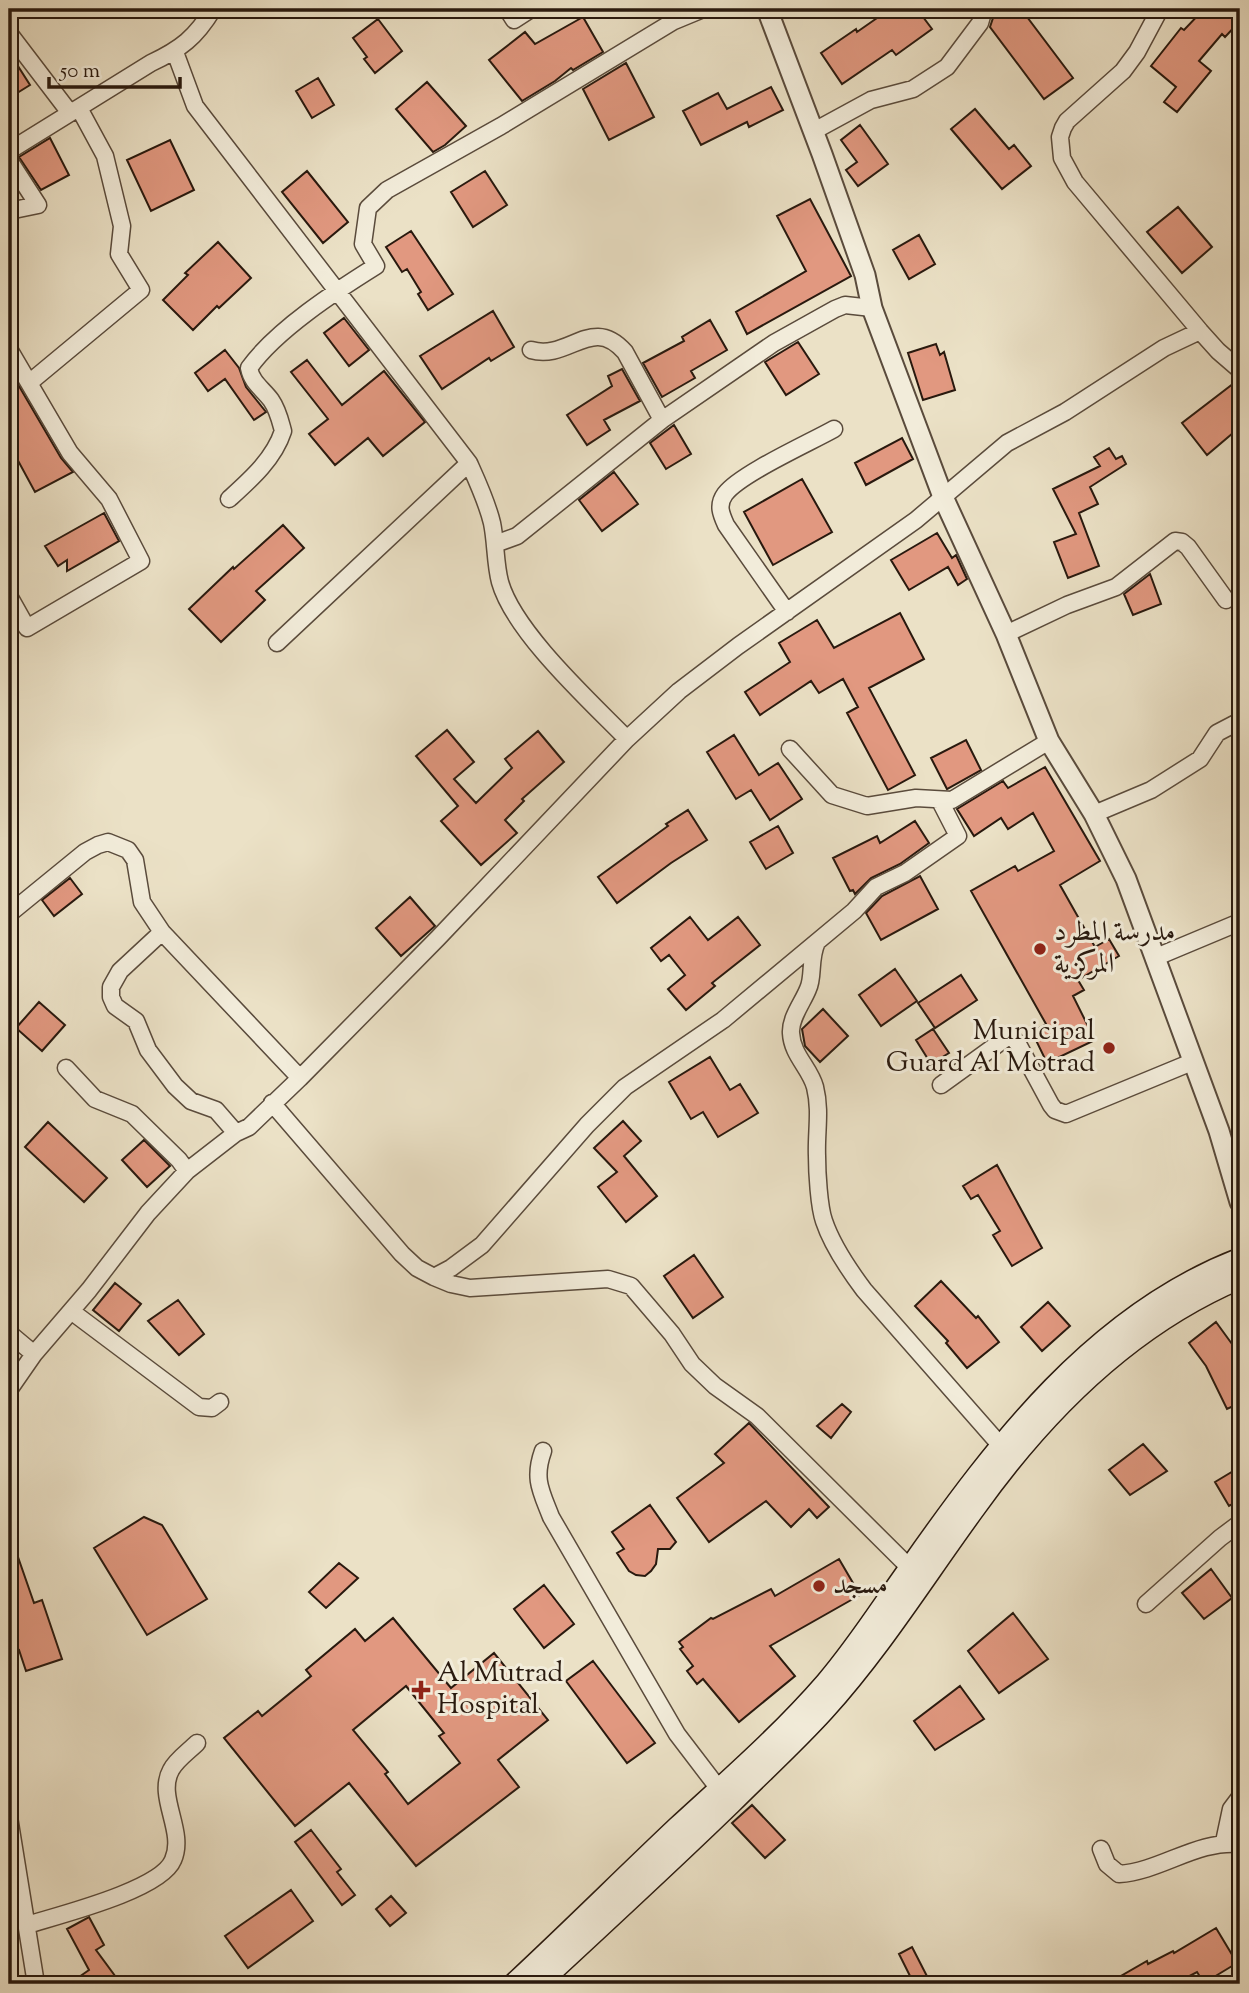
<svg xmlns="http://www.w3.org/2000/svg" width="1249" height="1993" viewBox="0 0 1249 1993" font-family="'Sorts Mill Goudy',Amiri,serif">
  <rect width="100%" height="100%" fill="#ebe1c6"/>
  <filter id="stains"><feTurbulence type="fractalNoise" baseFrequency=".00286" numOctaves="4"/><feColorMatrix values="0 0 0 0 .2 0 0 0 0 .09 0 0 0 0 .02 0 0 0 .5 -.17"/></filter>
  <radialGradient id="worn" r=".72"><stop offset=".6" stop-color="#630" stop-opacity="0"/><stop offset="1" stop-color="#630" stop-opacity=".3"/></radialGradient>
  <path fill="#e19880" stroke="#29190e" stroke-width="2" fill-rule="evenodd" d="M890,9H917L932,29L896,55L892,50L842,84L821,53L856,29L857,32Z
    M996,9H1021L1073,78L1044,99L990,27Z
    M1204,9H1240V21L1225,37L1222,34L1199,61L1211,71L1177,112L1164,102L1176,87L1151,66L1181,28L1184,30Z
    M583,17L603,52L573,70L571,68L555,81L522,101L489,60L525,32L535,44Z
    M378,19L402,51L375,73L364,59L367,57L353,38Z
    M9,52L30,85L9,98Z
    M626,63L654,117L609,140L583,89Z
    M318,78L334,105L312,118L296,91Z
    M427,82L466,126L445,145L433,152L396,109Z
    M771,87L783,110L749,127L747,122L701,145L683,111L718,93L727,109Z
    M975,109L1009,149L1014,145L1031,166L1002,189L951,129Z
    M860,125L888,164L858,186L846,170L857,162L841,140Z
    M50,138L69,175L41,190L19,157Z
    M170,140L194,190L151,211L127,160Z
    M307,171L348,222L323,243L282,192Z
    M485,171L507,205L473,227L451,192Z
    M810,199L851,276L747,334L736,312L806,271L777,216Z
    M1178,207L1212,247L1182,273L1147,232Z
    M411,231L453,294L428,310L418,294L421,292L407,269L402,272L386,247Z
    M919,235L935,264L909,279L893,250Z
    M218,242L251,278L219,308L217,306L193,330L163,300L188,275L185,273Z
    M493,311L514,347L491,361L489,358L442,389L420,356Z
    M344,318L369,350L349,366L324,333Z
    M710,320L727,350L691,371L695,378L662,397L643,363L684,341L682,337Z
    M798,342L819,374L786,395L765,362Z
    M936,344L940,355L944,352L955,390L923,400L908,353Z
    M225,350L239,368L246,387L266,412L254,420L225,379L208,391L195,373Z
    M307,360L342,405L384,371L425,422L383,456L368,438L335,465L309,434L328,419L291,372Z
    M9,369L61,458L73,472L35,492L9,444Z
    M622,369L640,401L604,420L610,430L587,445L567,415L612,386L608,376Z
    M1238,380H1240V427L1207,455L1182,423Z
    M674,425L691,454L666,469L650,443Z
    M902,438L913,459L866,485L855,463Z
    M1109,448L1116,459L1122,456L1126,464L1090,487L1098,504L1079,513L1099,566L1068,578L1054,542L1076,534L1053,489L1100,466L1094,457Z
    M614,472L638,504L602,531L579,500Z
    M802,479L832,532L773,565L744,512Z
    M104,513L119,541L67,571V560L58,566L45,546Z
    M283,525L304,548L256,591L265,600L221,642L189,609L233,567L234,569Z
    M937,533L952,558L956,555L967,579L958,585L948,567L909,590L891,560Z
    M1150,574L1161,604L1133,615L1124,594Z
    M900,613L924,659L869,688L915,775L888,790L847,713L858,707L843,679L819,693L811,681L760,715L745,692L790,662L779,643L817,620L834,648Z
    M447,730L474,762L454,779L476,803L512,768L505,759L538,731L564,762L522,799L524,801L505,820L517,833L481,865L441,821L458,806L416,756Z
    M734,735L759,775L778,763L802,799L770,820L751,790L736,799L707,752Z
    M966,740L981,770L947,789L931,758Z
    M1045,767L1100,861L1060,885L1095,947L1109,939L1119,956L1078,980L1084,990L1073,996L1095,1040L1047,1063L1032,1032L1046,1024L971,891L1015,866L1018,871L1054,851L1033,813L1008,829L1001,818L974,836L957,809L1003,781L1008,788Z
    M688,810L707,840L671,863L617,903L598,877L668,826L666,824Z
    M915,821L929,843L900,864L871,878L855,894L853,890L850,891L833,858L877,836L880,843Z
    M778,826L793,853L766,869L750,842Z
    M920,876L938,909L881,940L866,913L882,896Z
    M70,878L82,894L54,916L42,900Z
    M410,897L435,926L401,956L376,928Z
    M690,917L708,940L738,917L760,945L712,983L715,986L686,1010L668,989L685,975L669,955L661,961L651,948Z
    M895,969L917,1001L881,1026L859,995Z
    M961,975L977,1000L935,1028L918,1003Z
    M39,1002L65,1025L42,1051L16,1028Z
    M823,1009L848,1036L820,1062L805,1046L802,1029Z
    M933,1029L949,1053L931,1064L916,1040Z
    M710,1057L730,1090L740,1084L758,1113L718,1137L703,1112L691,1119L669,1082Z
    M623,1121L641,1141L624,1156L657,1196L626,1222L598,1187L617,1172L594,1148Z
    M48,1122L107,1178L84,1202L25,1147Z
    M144,1140L170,1166L147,1187L122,1160Z
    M997,1165L1042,1248L1012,1266L993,1235L1000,1231L978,1195L971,1199L963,1186Z
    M694,1255L723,1297L693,1318L664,1276Z
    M941,1281L976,1318L978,1316L999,1342L967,1368L946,1343L948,1341L915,1306Z
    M115,1283L141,1304L119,1331L93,1310Z
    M178,1300L204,1334L179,1355L148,1321Z
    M1048,1302L1070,1326L1042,1351L1021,1327Z
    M1216,1322L1240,1355V1403L1227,1409L1206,1366L1189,1343Z
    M842,1404L851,1412L831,1438L817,1426Z
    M749,1423L829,1507L817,1518L809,1509L791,1527L766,1501L709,1542L677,1498L724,1463L715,1454Z
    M1143,1444L1167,1471L1130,1495L1109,1470Z
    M1240,1467V1500L1229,1506L1215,1482Z
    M650,1505L676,1542L670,1549H658L656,1564L651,1571L645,1576L636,1575L629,1571L617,1553L624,1549L612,1532Z
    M144,1517L162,1525L207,1599L147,1635L94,1548Z
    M9,1537H11L34,1603L42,1600L62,1659L26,1671L19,1650L9,1653Z
    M839,1559L860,1595L770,1646L795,1676L739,1722L703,1679L697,1684L687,1671L693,1666L680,1649L683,1647L679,1642L711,1618L713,1619L771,1589L775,1596Z
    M339,1563L358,1578L326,1608L309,1592Z
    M1211,1569L1232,1598L1204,1619L1182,1593Z
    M544,1585L574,1624L544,1648L514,1609Z
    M1013,1613L1048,1659L999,1693L968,1651Z
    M393,1618L451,1688L494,1653L548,1720L498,1760L519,1787L416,1866L349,1783L295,1826L224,1738L258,1711L262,1716L311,1676L306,1670L355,1629L365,1641ZM406,1686L444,1733L439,1736L460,1763L408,1804L385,1774L388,1772L353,1730Z
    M593,1661L655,1743L627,1763L566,1681Z
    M960,1686L984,1719L935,1750L914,1721Z
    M752,1805L785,1840L765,1858L732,1823Z
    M311,1830L341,1869L337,1872L355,1895L342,1905L295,1842Z
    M291,1890L313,1921L248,1968L225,1936Z
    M391,1896L406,1913L390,1926L376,1909Z
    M89,1917L104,1945L96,1950L121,1984H69L89,1970L67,1929Z
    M1216,1928L1237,1963L1204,1983L1197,1972L1174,1984H1107L1147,1961L1148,1964L1173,1951L1174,1953Z
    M912,1947L931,1984H914L899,1954Z"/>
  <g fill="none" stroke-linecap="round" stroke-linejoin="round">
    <g stroke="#5a4b3c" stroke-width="19">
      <path id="minor" d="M507,9L514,20L531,9
        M1160,9L1137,52L1123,71L1067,121L1063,128L1060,137L1062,158L1075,182L1200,331
        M9,33L70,113
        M175,52L195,106L469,463C478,483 487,502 492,523C496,542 495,563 500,582C514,632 590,701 627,739
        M814,131L871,100L913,89L947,67L980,23L984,9
        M9,151L151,63C181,49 196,37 213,9
        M9,160L38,205L9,211
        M9,349L70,453L109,499L141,561L27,628L9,596
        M531,350C569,361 592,314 625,352L662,420
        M29,383L141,290L119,254L122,226L105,156L79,108
        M229,499C250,480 274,459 283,431C280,420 278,410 271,400C262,388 252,383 249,368C276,330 336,291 376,266L363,244L368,208L387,190L501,126L674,21L703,9
        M495,544L517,536L662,420L774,343L835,309L845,305L872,308
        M787,612L726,525C721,514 717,505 725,494C740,474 809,443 834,429
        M1006,634L1067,605L1116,587L1175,541L1182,542L1188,547L1226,600
        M277,643L469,463
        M790,749L832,795L867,806L916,798L952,800L1049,741
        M1094,814L1151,790L1170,778L1200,759L1217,733L1240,721
        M9,914L85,852L98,845L108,842L128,850L135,860L142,902L162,932L300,1078
        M162,932L120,971L111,987V997L115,1006L136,1021L148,1050L175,1086L191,1101L216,1110L236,1133
        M817,942C809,959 814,977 808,989C803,1002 790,1018 791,1033C792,1055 810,1068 815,1087C821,1111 816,1132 817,1156C817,1172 819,1207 824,1221C832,1245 849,1270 864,1290L1001,1446
        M1154,958L1240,922
        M66,1068L95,1099L132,1114L179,1160L187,1171
        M941,1085L1006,1038H1013L1018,1044L1051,1105L1055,1110L1066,1114L1192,1062
        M272,1103L402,1254L417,1268L434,1277L451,1284L470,1288L608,1279L631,1286L672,1334L692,1364L715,1386L757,1416L910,1568
        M434,1277L451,1268L482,1245L587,1125L625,1087L723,1020L854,911L876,887L905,873L958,836L940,801
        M71,1311L199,1407L212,1408L220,1402
        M9,1333L34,1354
        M9,1390L34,1354L89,1290L148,1213L187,1171L236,1133L249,1127L300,1078L438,938L627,739L679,691L738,646L916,520L1007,443L1065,412L1164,348L1200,331L1218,351L1240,370
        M543,1451C533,1479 541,1491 551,1517L677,1734L719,1789
        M1146,1604L1220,1538L1240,1523
        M9,1817L36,1984
        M1224,1842L1231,1809L1240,1797
        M1101,1849L1107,1864L1119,1874C1162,1871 1196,1840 1240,1844
        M27,1925C59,1915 161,1890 173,1860C186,1831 156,1797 171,1770C176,1760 189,1751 197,1743"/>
    </g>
    <g stroke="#5a4b3c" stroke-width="23">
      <path id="tertiary" d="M767,9L822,154L865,275L872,308L943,497L1006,634L1049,741L1094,814L1126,879L1219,1131L1240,1202"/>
    </g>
    <g stroke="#29190e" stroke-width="24">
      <path id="secondary" d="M514,1984C569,1933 623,1879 678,1827C728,1781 781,1735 826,1683C857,1647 882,1607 910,1568C997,1444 1095,1315 1240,1259
        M538,1984C603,1924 668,1864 731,1803C762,1772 795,1742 824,1710C881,1647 926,1574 976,1506C1044,1411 1131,1324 1240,1278"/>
    </g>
    <use href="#minor" stroke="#f2ecda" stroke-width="16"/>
    <use href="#tertiary" stroke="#f2ecda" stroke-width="19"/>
    <use href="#secondary" stroke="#f2ecda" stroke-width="21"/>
  </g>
  <g fill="#8f2418" stroke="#f2ecda" stroke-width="2.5">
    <circle cx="1040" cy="949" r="7"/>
    <circle cx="1109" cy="1048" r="7"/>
    <circle cx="819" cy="1586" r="7"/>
    <path d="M417.5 1679.5h7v7h7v7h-7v7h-7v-7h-7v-7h7z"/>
  </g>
  <g text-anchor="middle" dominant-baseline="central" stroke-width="6" stroke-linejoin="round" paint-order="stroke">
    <g font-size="28" fill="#29190e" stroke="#f2ecda" text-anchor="start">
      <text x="1054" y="933">مدرسة المطرد<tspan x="1054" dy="32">المركزية</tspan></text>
      <text x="1095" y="1032" text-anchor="end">Municipal<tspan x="1095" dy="32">Guard Al Motrad</tspan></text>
      <text x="833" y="1586">مسجد</text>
      <text x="437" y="1674">Al Mutrad<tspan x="437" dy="32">Hospital</tspan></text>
    </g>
  </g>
  <rect width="1249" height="1993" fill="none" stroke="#ebe1c6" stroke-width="35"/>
  <rect x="10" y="10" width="1228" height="1972" fill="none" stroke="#29190e" stroke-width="3.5"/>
  <rect x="18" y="18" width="1214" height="1958" fill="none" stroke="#29190e" stroke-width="2"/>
  <path d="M49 77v10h131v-10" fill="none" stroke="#29190e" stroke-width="3.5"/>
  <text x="60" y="77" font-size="21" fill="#29190e" stroke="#f2ecda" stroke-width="5" paint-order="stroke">50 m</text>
  <rect width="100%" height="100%" filter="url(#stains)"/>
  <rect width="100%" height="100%" fill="url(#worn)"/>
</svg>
